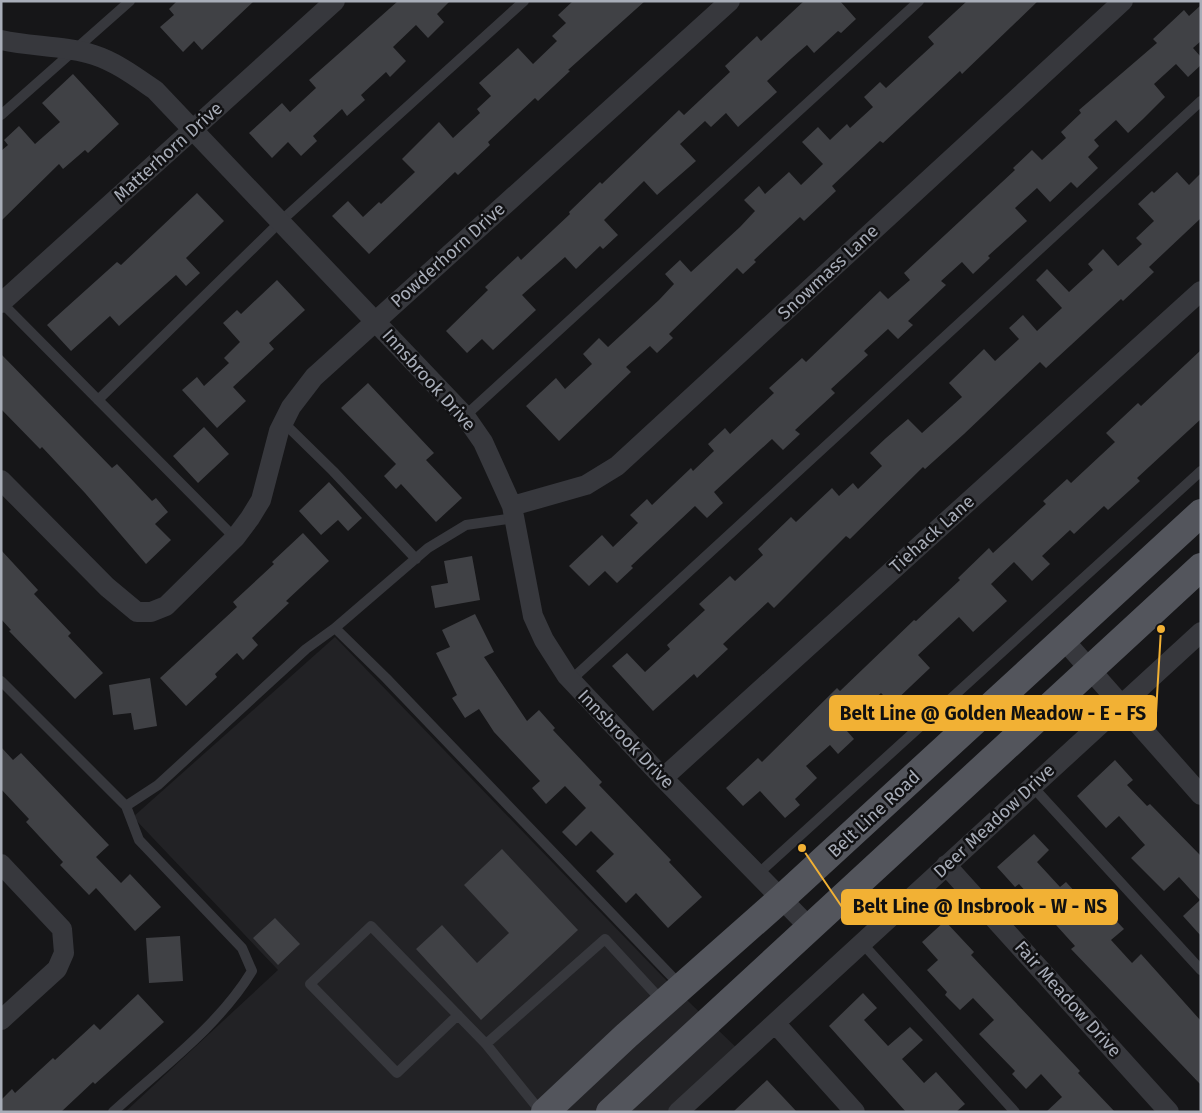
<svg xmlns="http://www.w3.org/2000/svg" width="1202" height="1113" viewBox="0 0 1202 1113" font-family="'Fira Sans',sans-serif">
  <rect width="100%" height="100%" fill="#161618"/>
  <path fill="#222225" d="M335,637L663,977L742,1053L677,1112H125L278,970L133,817Z"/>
  <path fill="#404145" d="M177,1H254L202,50L194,41L183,52L160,27L174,15L169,9Z
    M398,1H450L437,14L444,22L428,38L416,25L393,47L406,61L390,77L386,72L361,95L365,100L347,116L342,109L313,136L317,141L301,156L288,142L272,158L249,133L282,103L290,112L316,88L309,80Z
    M573,1H645L568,70L570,71L538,101L535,98L488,142L490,145L458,175L455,172L369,254L332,216L348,201L363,217L379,202L381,204L415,172L402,159L439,122L453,138L480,113L477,109L491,96L479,83L518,48L533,64L557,41L552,36L566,23L558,15Z
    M804,1H840L856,19L841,33L838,31L814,53L807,45L792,58L767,81L777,92L738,127L726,113L711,127L705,121L680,144L696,161L657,195L644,181L604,220L618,235L603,249L600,246L576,269L565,257L522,295L536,310L493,350L482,339L467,353L446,331L488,290L485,287L518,256L521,260L570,214L569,212L600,182L602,184L679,110L684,115L730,72L725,66L757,36L761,41Z
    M967,1H1038L962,74L960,71L883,143L880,141L832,186L836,191L804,221L800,217L754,260L756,262L743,274L737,268L669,334L673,338L657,353L650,346L626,367L631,372L559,441L526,406L556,378L565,389L592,364L583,354L599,338L608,347L659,300L674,284L665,274L680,260L691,272L740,227L755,211L744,200L759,186L765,194L789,172L801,185L823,164L802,142L818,127L830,140L847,124L850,128L873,107L864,97L880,82L886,88L934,44L928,37Z
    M1201,5V41L1193,48L1201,57V65L1188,77L1176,64L1154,84L1165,97L1143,119L1128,133L1116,120L1094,140L1099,146L1088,157L1098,168L1077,188L1071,182L1050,202L1037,188L1015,208L1027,221L988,256L990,258L973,274L962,262L941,281L946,285L908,321L913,325L898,339L888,329L864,351L868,355L831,389L835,393L795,430L800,434L783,450L772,439L714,492L723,503L707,518L695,506L631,566L633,568L617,583L605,571L589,586L569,566L602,535L613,547L638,523L630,515L647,499L652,505L691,468L693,471L714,451L708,444L725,428L730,434L774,393L769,388L802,358L806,362L880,291L888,299L910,280L904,273L1015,170L1013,168L1032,150L1042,160L1066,138L1061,132L1081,113L1079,110L1157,43L1153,39L1184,10L1189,16Z
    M73,74L119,124L88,153L85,150L63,169L59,164L1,221V151L8,145L4,140L19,126L35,144L60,122L42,103Z
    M1177,172L1189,185L1201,173V218L1149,267L1154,272L1123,301L1121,299L1046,368L1040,362L964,434L925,469L923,467L850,539L846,536L774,608L768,602L723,644L728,649L697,678L694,674L653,711L612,666L627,653L645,672L670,649L667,645L705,610L699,604L730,576L735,581L763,555L758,549L791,517L796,522L832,488L839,496L853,483L858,489L882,466L870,453L886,438L908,419L922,433L962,397L949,383L984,349L995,361L1019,339L1009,328L1023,315L1037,331L1062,308L1036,280L1047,269L1069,292L1093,270L1088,264L1103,249L1118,266L1142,244L1136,238L1154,221L1138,204L1152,191L1154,193Z
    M197,193L224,221L186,258L200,273L186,286L176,275L119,326L110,316L71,351L47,325L117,262L121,265Z
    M277,280L305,310L269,343L274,349L233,387L246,401L217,428L182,390L197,377L204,386L229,363L224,358L240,342L223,323L237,310L241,314Z
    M1201,350V419L1137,478L1140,481L1108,510L1104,506L1074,534L1070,530L1042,556L1050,564L1032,581L1014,562L991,584L1007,601L973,632L959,617L918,655L930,668L892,704L881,693L866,707L862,703L840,723L854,739L838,754L830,745L806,766L817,778L795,799L800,805L785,818L760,791L743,806L726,788L758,758L762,762L837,688L840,691L914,620L916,621L960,580L958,578L989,548L993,553L1046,504L1043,501L1067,479L1071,483L1115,442L1106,433L1138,403L1141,406Z
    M1,354L112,468L117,464L152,501L156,498L168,512L155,524L171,540L146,564L85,493L42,447L40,449L1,409Z
    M368,383L434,453L426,460L462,498L436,522L401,484L396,489L384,476L396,464L341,408Z
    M204,427L229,454L198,483L173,456Z
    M329,482L362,518L348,531L338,520L321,535L299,511Z
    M303,533L329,561L286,601L289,603L252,638L258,645L243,660L237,653L215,674L217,677L186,706L160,678L237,607L233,602L274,564L272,562Z
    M1,550L38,590L34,594L71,633L68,636L103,673L75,699L9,631L11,630L1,619Z
    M472,556L480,600L435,608L431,586L448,583L444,561Z
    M475,614L494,652L484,657L527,721L539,710L555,728L553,730L602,782L599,785L671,860L669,862L702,897L668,928L636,893L626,903L596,871L614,854L591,831L576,846L562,832L586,808L565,786L546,804L532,788L540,781L494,732L479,709L465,718L452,698L457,695L436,653L450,647L442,630Z
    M150,678L157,726L134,730L131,713L113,715L109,685Z
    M1,747L13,760L21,753L109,845L96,857L121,883L130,874L161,907L135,931L96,888L89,895L60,865L63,862L26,822L29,819L1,789Z
    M1115,760L1133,780L1127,785L1147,806L1150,804L1201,856V936L1183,916L1200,900L1179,877L1164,891L1131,858L1145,845L1119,816L1106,828L1077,796Z
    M1034,834L1049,850L1037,862L1060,887L1066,882L1102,921L1109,913L1124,929L1111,940L1132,963L1141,954L1201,1021V1085L1071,949L1075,946L1019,884L1015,887L997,867Z
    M502,849L578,930L481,1020L416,949L442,925L477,963L509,933L464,885Z
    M275,918L300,944L278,965L253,938Z
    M945,921L974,952L971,955L1080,1071L1078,1073L1115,1112H1046L1062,1097L1041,1074L1026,1089L1012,1074L1015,1071L979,1034L994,1020L973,998L960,1010L945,995L947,992L927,970L938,960L922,942Z
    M180,936L183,981L149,983L146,938Z
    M863,993L877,1008L864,1020L888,1046L910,1027L923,1040L902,1059L924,1083L936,1072L965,1104L956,1112H906L829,1026Z
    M138,994L164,1022L95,1084L93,1082L61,1112H1V1100L12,1089L15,1093L53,1058L55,1060L94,1024L100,1030Z
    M767,1080L797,1112H733Z"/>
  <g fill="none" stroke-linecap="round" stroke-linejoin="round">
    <path stroke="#37383d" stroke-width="10" d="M1,115L130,1
      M2,303L235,538
      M98,400L281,221L524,1
      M465,416L919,1
      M283,422L333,471L416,559
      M335,628L386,678L681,986
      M571,680L1201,101
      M1,681L126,806L158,785L306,649L335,628L428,548L466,525L514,518
      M1032,786L1201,970
      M758,874L1201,471
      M862,943L1015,1112
      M458,1015L397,1073L310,984L371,926L486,1044
      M113,1112C161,1068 218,1027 252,971L242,948L139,840L126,806
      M541,1112L486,1044L605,939L663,1002"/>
    <path stroke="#37383d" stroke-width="20" d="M1,40C32,47 64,45 94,55C116,62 136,77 155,90L465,416L483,442L512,506L533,616L544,640L567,676L663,778L810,928
      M1,303L335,1
      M1,480L107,587L137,612H151L166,606L235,538L250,518L261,500L279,431L291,407L314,377L730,1
      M512,506L586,485L617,466L1123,1
      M1063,639L1201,795
      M663,778L1201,291
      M1,864L62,929L64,953L57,969L1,1020
      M946,865L1169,1112
      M775,1023L855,1112
      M678,1112L1201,632"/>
    <path stroke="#53555c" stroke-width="28" d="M545,1112L626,1036L782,898L1201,513
      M610,1112L1201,567"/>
  </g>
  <g text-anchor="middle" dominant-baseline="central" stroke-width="5" stroke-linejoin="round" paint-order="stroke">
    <g font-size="18" fill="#a8adb8" stroke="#111113">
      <text transform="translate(168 152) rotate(-42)">Matterhorn Drive</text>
      <text transform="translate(448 255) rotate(-42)">Powderhorn Drive</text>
      <text transform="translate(828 272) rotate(-43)">Snowmass Lane</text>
      <text transform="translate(429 380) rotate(48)">Innsbrook Drive</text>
      <text transform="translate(932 534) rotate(-42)">Tiehack Lane</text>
      <text transform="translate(626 739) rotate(46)">Innsbrook Drive</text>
      <text transform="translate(874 814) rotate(-43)">Belt Line Road</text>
      <text transform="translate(994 821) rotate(-43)">Deer Meadow Drive</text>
      <text transform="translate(1068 999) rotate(48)">Fair Meadow Drive</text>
    </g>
  </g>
  <path fill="none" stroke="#f2b134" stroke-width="2" d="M1161 629L1156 713M802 848L842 907"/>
  <g fill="#f2b134" stroke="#111113" stroke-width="2">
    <circle cx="1161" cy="629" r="5"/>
    <circle cx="802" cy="848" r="5"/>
  </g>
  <g fill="#f2b134" stroke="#f2b134" stroke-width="2">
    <rect x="830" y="696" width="326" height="34" rx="5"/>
    <rect x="842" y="890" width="275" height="34" rx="5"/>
  </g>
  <g font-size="19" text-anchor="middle" font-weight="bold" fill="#111">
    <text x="993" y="720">Belt Line @ Golden Meadow - E - FS</text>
    <text x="980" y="913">Belt Line @ Insbrook - W - NS</text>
  </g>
  <rect width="1202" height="1113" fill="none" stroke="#a8adb8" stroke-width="5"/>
</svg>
